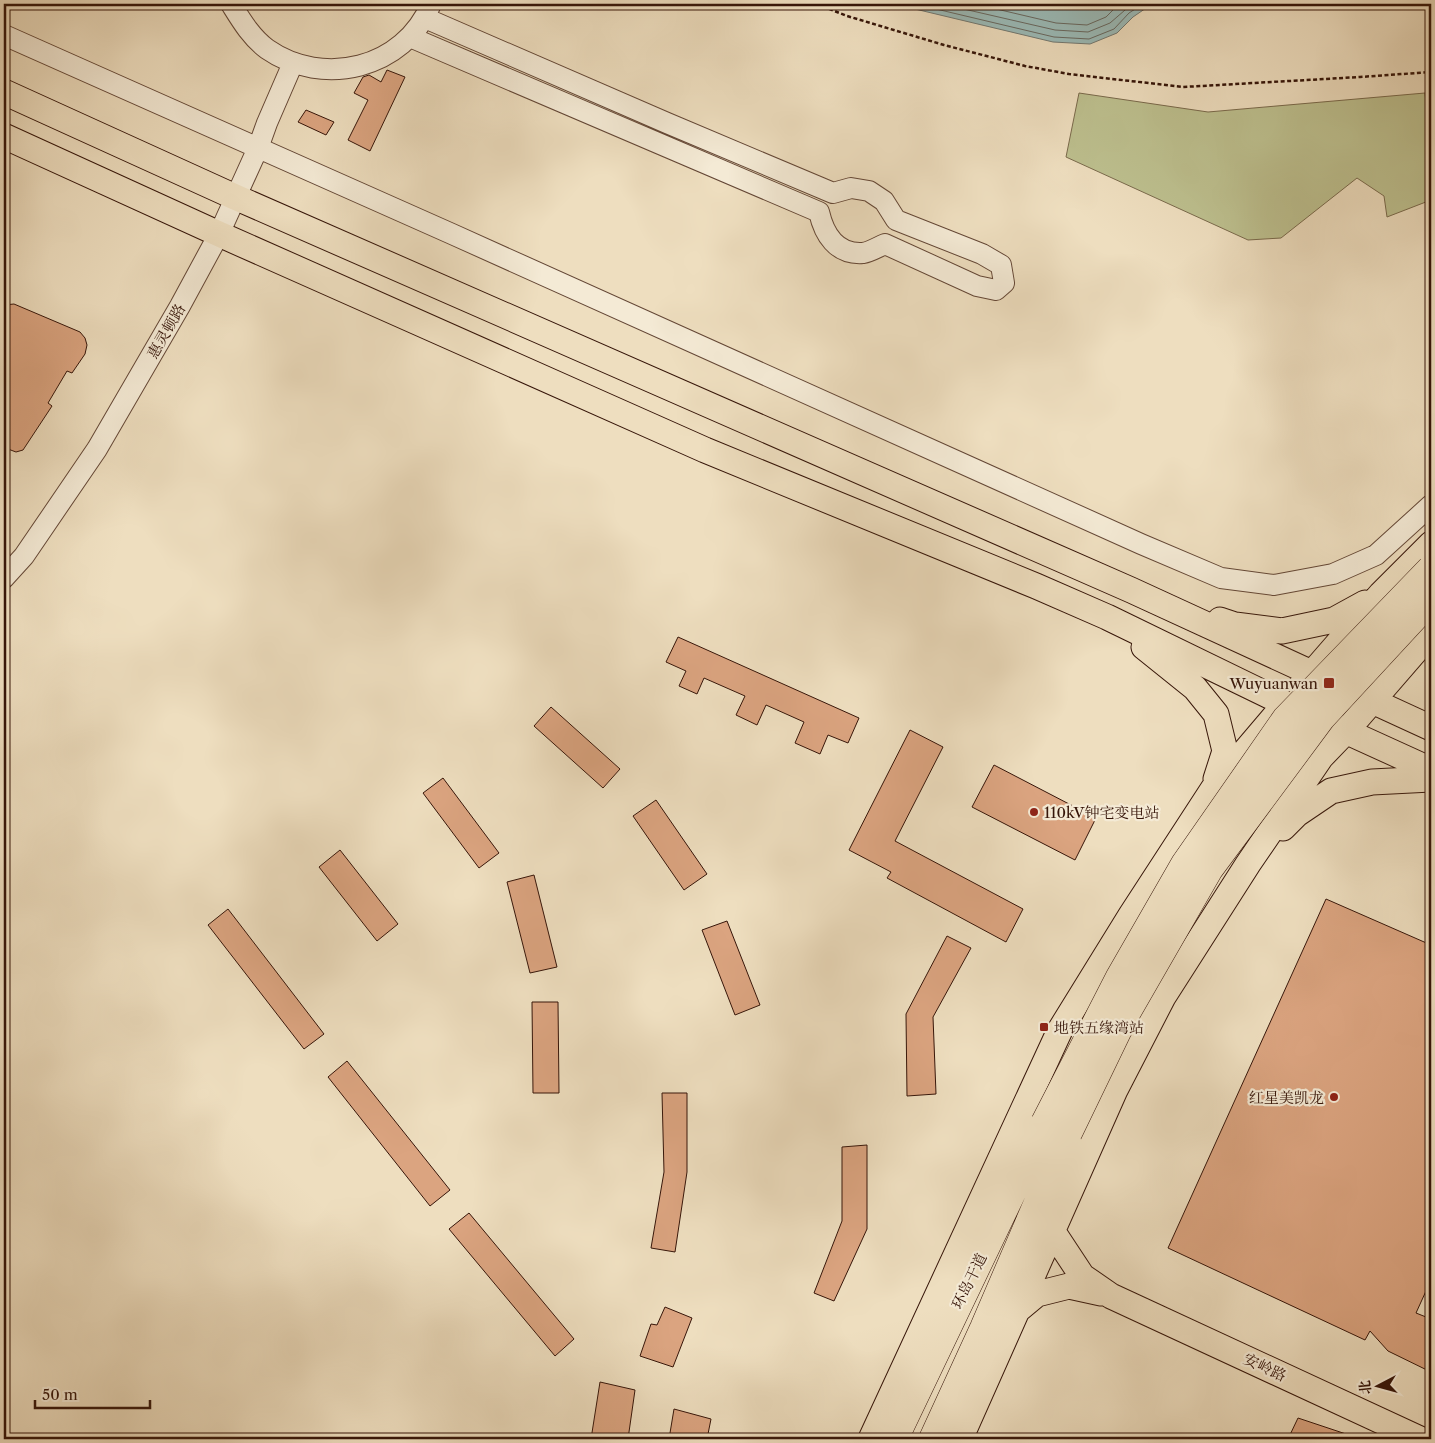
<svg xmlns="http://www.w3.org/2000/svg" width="1435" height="1443" viewBox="0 0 1435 1443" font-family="'Libre Caslon Text','Noto Serif SC',serif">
  <rect width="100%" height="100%" fill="#eedebf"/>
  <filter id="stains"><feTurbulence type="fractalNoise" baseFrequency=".004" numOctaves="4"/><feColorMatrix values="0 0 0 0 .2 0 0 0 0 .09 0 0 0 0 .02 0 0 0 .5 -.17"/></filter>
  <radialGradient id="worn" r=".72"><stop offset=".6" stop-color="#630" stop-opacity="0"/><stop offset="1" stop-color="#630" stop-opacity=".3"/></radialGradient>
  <path fill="#bdc08f" stroke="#7a6a4c" d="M1079,93L1208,112L1425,93L1431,153V200L1387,217L1384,196L1357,178L1281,238L1248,240L1066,157Z"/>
  <path fill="#9bbbb8" stroke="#737972" d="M894,4H1152L1133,17L1117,33L1090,44L1053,42Z"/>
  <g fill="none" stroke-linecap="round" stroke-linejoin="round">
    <path stroke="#686860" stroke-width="1" d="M915,4L1054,37L1089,39L1114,29L1129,13L1143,4
      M942,4L1055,30L1088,32L1110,23L1132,4
      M975,4L1056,23L1087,25L1106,17L1119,4"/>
  </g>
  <path fill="#dba480" stroke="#361509" d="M387,70L405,77L370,151L348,140L368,100L354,93L363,77L369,75L381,82Z
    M306,110L334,122L326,135L298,122Z
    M14,304L80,332L85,338L87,345L85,354L72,373L67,371L48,403L52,406L23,450L16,452L8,449L5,442L4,415V305Z
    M678,637L859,718L848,743L828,735L820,754L795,743L804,722L766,705L757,725L736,715L745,696L704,678L697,694L679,686L686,671L666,662Z
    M551,707L620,769L603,788L534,726Z
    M910,730L943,747L895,841L1023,909L1006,942L887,878L891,872L849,850Z
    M994,765L1096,818L1075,860L972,807Z
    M443,778L499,853L479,868L423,793Z
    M656,800L707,874L684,890L633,816Z
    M340,850L398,924L377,941L319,867Z
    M534,875L557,967L530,973L507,882Z
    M1326,899L1431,945V1280L1416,1313L1431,1319V1372L1388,1351L1370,1331L1365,1340L1168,1248Z
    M228,909L324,1034L304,1049L208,925Z
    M727,921L760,1005L735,1015L702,930Z
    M947,936L971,948L933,1017L936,1094L907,1096L906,1014Z
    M532,1002H558L559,1093H533Z
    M347,1061L450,1190L430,1206L328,1077Z
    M662,1093H687V1172L675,1252L651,1248L664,1172Z
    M867,1145V1229L834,1301L814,1293L842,1221V1147Z
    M469,1213L574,1339L555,1356L449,1229Z
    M665,1307L692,1318L673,1367L640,1356L651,1324L657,1325Z
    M600,1382L635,1390L628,1439H591Z
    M674,1409L711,1419L707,1439H669Z
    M1298,1418L1355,1437L1354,1439H1288Z"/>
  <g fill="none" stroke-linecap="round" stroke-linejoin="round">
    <g stroke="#644736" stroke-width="22">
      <path id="minor" d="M231,4C241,20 251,37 267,49C323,88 404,69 431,4
        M4,35L452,234L1141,544L1221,578L1274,585L1333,574L1376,555L1431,505
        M410,37L819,212C824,234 836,255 863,253C870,252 878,247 885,244L977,286L996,290L1004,283L1001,265L982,254L896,220L884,201L869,191L851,188L833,193L667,123L425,18
        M4,578L24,556L97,449L180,306L219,234L258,148L267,123L293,63"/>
    </g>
    <g stroke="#361509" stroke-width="27">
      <path id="major" d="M4,92L235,197L1131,590L1431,728
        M4,136L219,234L705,450L1036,586L1107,617L1286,704L1431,770
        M1220,620L1235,625L1282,631L1334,620L1365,603
        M1144,647L1195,688L1216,714L1225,751L1216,779
        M1301,686L1381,594L1431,544
        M1283,828L1297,814L1331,791L1372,782L1431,779
        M1053,1232L1082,1276L1111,1296L1420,1439
        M1019,1309L1037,1294L1069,1286L1101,1293
        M871,1439L1060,1030L1131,915L1213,789L1275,716
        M960,1439L1115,1090L1163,997L1248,864L1321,757L1347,730L1431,633"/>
    </g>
    <g stroke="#361509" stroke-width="29">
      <path id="highway" d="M894,1439L1045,1123
        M933,1439L984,1328L1068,1133"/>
    </g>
    <path stroke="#361509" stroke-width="2.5" stroke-dasharray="4 2.5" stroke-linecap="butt" d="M817,4L847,16L944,45L1025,66L1069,74L1183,87L1360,77L1431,72"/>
    <use href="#minor" stroke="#f4ead5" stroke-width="20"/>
    <use href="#major" stroke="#eedebf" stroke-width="25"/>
    <use href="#highway" stroke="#eedebf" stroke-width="28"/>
    <g stroke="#361509" stroke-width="29" stroke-linecap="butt">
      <path id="highway-bridge" d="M1045,1123L1120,977L1185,864L1286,719L1431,569
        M1068,1133L1125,1015L1209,869L1321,718L1431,599"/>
    </g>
    <use href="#highway-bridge" stroke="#eedebf" stroke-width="28"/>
  </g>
  <g fill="#8f2418" stroke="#f4ead5" stroke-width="2">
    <rect x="1323" y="677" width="12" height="12" rx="2.5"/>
    <circle cx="1034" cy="812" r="5"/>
    <rect x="1039" y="1022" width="10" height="10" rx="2.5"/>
    <circle cx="1334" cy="1097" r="5"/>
  </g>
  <g text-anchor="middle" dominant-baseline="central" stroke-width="4.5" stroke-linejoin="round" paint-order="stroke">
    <g font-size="15" fill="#361509" stroke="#f4ead5">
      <text transform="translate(166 331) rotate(-60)">惠灵顿路</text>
      <text transform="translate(969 1281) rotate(-64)">环岛干道</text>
      <text transform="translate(1265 1367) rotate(25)">安岭路</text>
    </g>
    <g font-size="15" fill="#361509" stroke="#f4ead5" text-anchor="end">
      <text x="1318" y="683">Wuyuanwan</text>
      <text x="1044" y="812" text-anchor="start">110kV钟宅变电站</text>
      <text x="1054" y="1027" text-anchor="start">地铁五缘湾站</text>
      <text x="1324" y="1097">红星美凯龙</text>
    </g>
  </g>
  <rect width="1435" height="1443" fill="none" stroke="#eedebf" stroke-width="20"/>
  <rect x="5" y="5" width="1425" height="1433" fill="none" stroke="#361509" stroke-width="2.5"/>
  <rect x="10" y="10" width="1415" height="1423" fill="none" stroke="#361509"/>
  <g transform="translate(1378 1386) rotate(264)" stroke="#f4ead5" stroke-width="4" paint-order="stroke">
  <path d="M0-4L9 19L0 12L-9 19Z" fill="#361509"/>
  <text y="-8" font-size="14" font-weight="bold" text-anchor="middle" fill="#361509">北</text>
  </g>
  <path d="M35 1400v8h115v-8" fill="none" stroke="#361509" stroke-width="2.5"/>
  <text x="42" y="1400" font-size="15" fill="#361509" stroke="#f4ead5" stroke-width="4" paint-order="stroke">50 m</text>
  <rect width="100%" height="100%" filter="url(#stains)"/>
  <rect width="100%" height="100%" fill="url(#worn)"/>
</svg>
